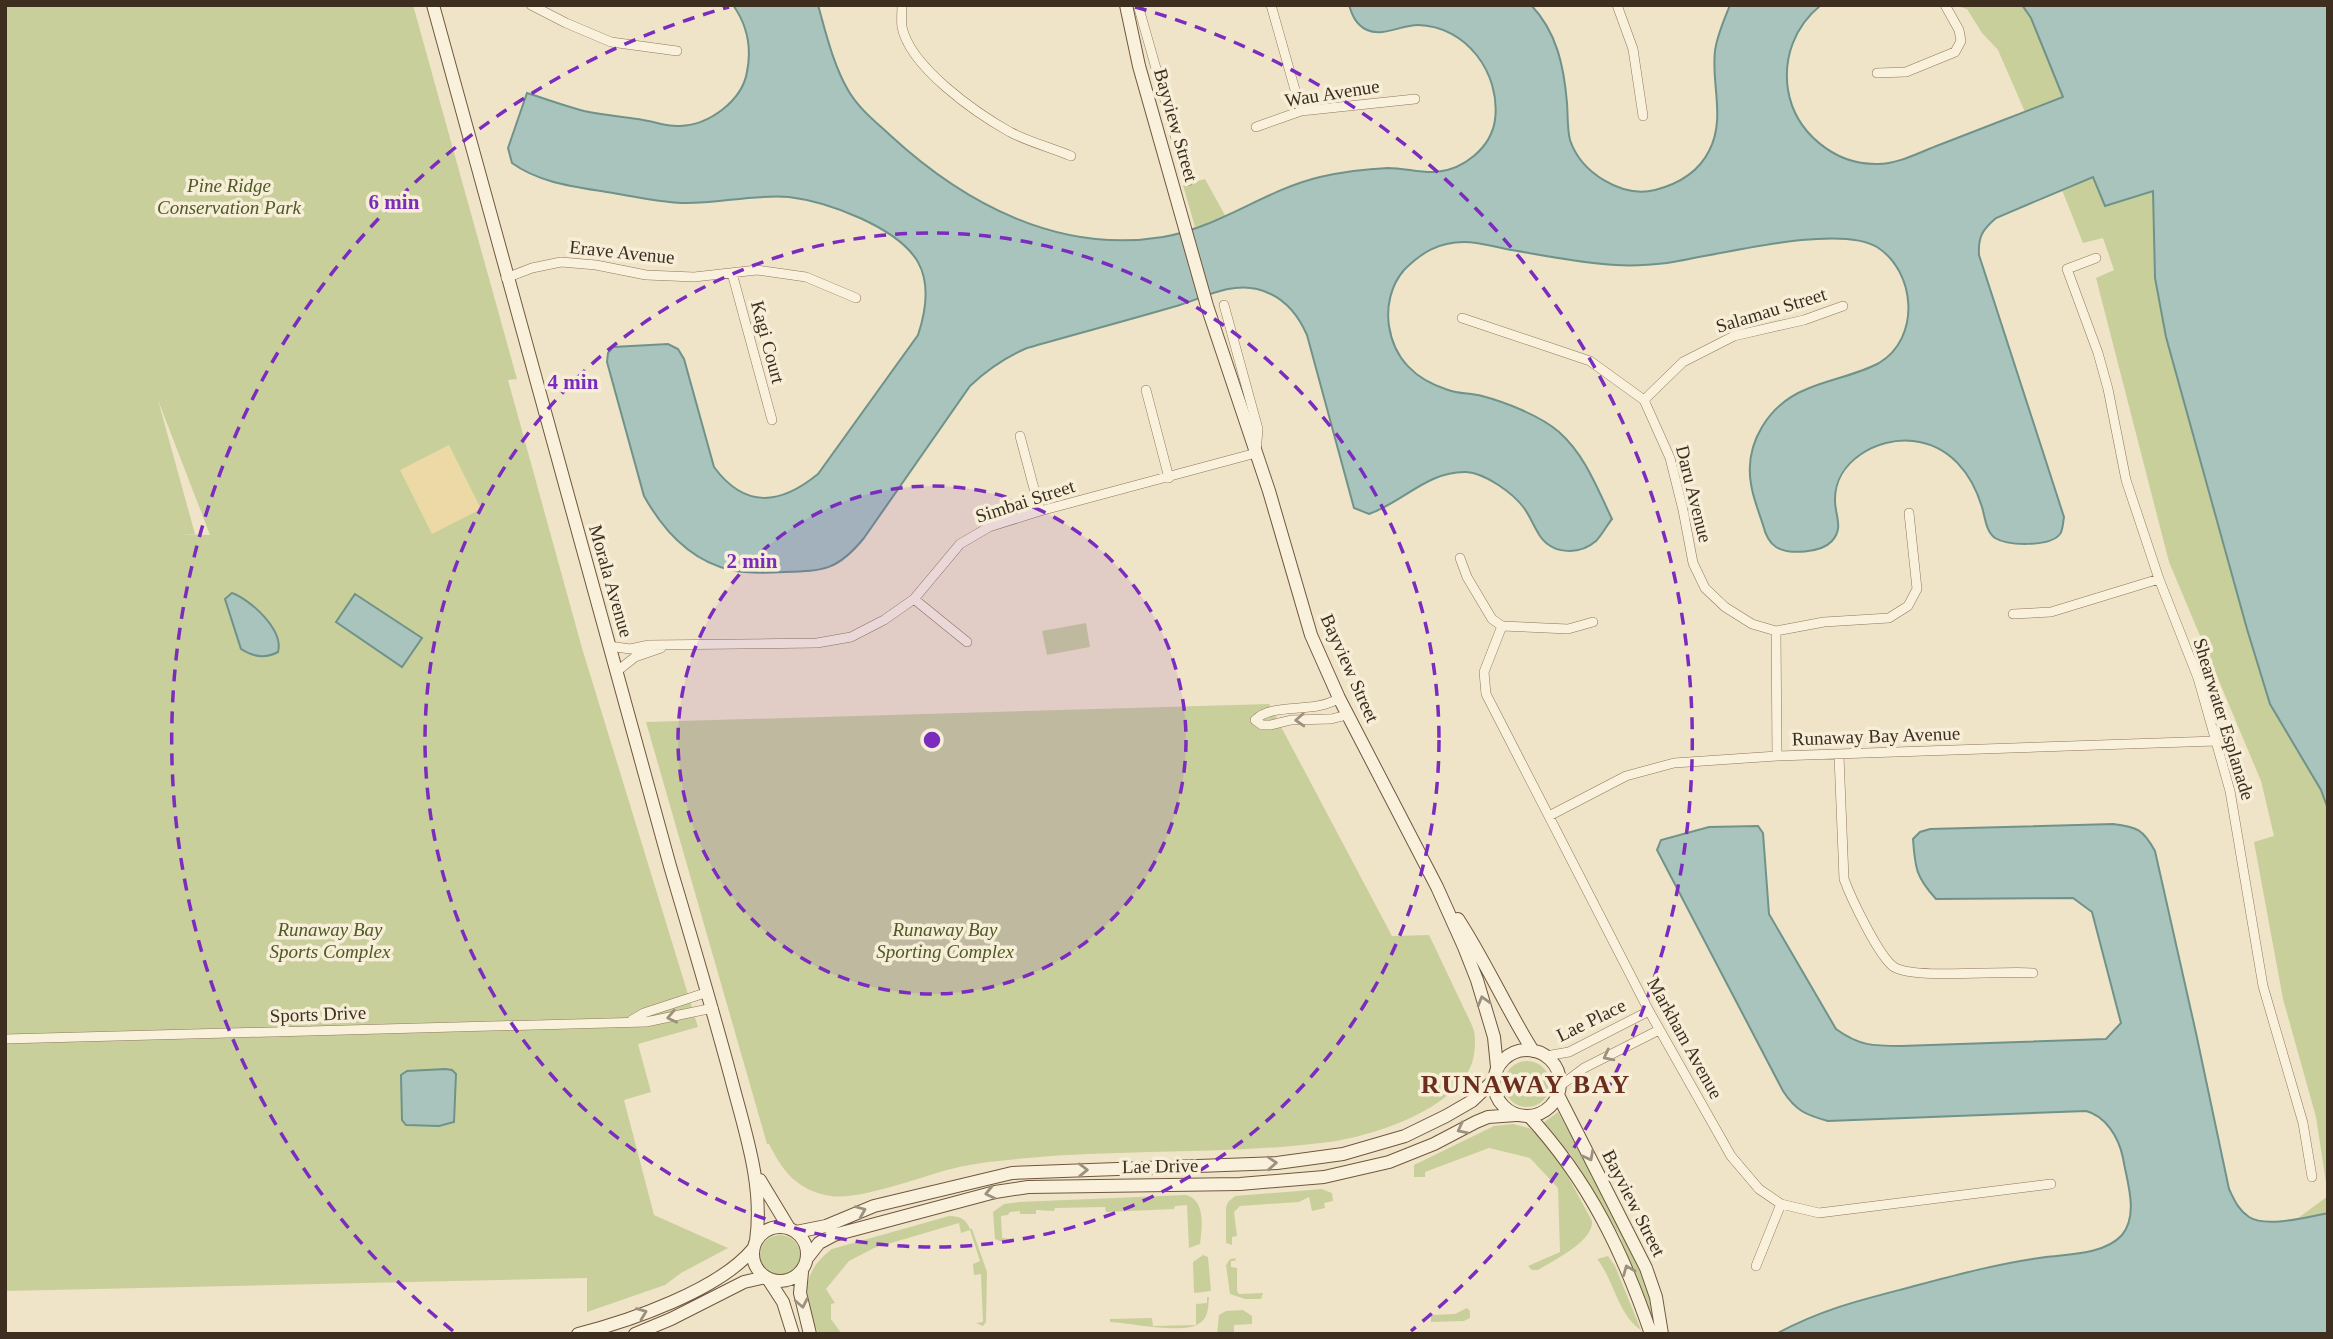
<svg xmlns="http://www.w3.org/2000/svg" width="2333" height="1339" viewBox="0 0 2333 1339" font-family="'Times New Roman',serif">
  <rect width="100%" height="100%" fill="#f0e4c8"/>
  <path fill="#c9cf9b" fill-rule="evenodd" d="M5,5H413L517,379L508,380L582,648L698,1027L638,1044L651,1092L624,1100L654,1215L728,1248L681,1273L665,1285L587,1312V1278L5,1291ZM158,400L210,535H209L179,534H195Z
    M1953,5H2022L2031,18L2063,97L2025,112L1998,50L1982,33L1967,9Z
    M2094,177L2105,206L2153,191L2155,278L2166,337L2247,629L2270,704L2321,790L2328,809V1213L2298,1218L2328,1196L2316,1117L2283,999L2254,842L2274,836L2261,781L2169,562L2096,278L2114,270L2103,238L2083,243L2062,190Z
    M1205,179L1226,217L1195,227L1183,185Z
    M1086,623L1090,647L1047,655L1042,631Z
    M1269,704L1392,936L1429,935C1440,957 1450,980 1461,1002C1465,1012 1471,1021 1474,1031C1476,1038 1475,1055 1472,1063C1456,1109 1374,1136 1329,1142C1230,1155 1128,1149 1028,1158C1005,1160 982,1162 959,1167C928,1174 859,1201 831,1196C798,1191 783,1172 769,1144H767L646,722Z
    M1504 1084a23 23 0 1 1 46 0a23 23 0 1 1-46 0Z
    M1558,1112L1629,1241L1645,1276L1657,1334L1620,1236L1570,1154L1543,1123Z
    M1513,1124L1529,1128L1552,1147L1592,1221C1594,1241 1554,1260 1538,1270H1532L1528,1266L1560,1252L1558,1188L1530,1158L1489,1148L1425,1172V1177H1414V1165L1494,1126Z
    M1322,1189L1332,1193L1333,1201L1324,1203L1325,1208L1312,1211L1309,1197L1299,1202L1240,1206L1234,1212L1237,1236L1232,1237V1245L1226,1243V1207L1228,1202L1235,1196Z
    M1186,1195C1206,1200 1202,1228 1200,1244L1189,1248L1187,1205L1175,1206L1174,1209L1106,1212L1105,1207L1055,1208L1054,1211L1036,1210V1214H1020V1211L1010,1212L1008,1215L1001,1216L1002,1238L1011,1239V1241H1000L995,1239L993,1212L1004,1204L1019,1202Z
    M949,1216C960,1216 966,1219 970,1229H972L987,1272L986,1322L983,1326L976,1323L983,1322L981,1274L974,1275L973,1264L980,1261L970,1230L961,1233L959,1223L874,1248L849,1261L826,1289L835,1303L831,1304V1319L842,1334L818,1332C801,1300 801,1272 832,1249Z
    M760 1255a20 20 0 1 1 40 0a20 20 0 1 1-40 0Z
    M1203,1255L1208,1257L1211,1291L1194,1293L1193,1262Z
    M1608,1256L1615,1266L1641,1330C1618,1315 1614,1280 1597,1259Z
    M1236,1258L1235,1261H1231V1267L1237,1268V1291L1239,1294L1263,1293L1261,1299H1245L1230,1294L1226,1265L1230,1259Z
    M1207,1297H1209C1208,1306 1209,1317 1200,1323C1185,1335 1131,1323 1110,1322V1319L1152,1318L1153,1326L1196,1325V1304L1207,1303Z
    M1467,1308L1470,1311V1318L1464,1321L1431,1322V1315L1455,1314Z
    M1243,1310L1252,1316V1324L1234,1325V1334H1217L1219,1315L1226,1311Z"/>
  <path fill="#ecd9a5" d="M449,445L481,509L432,534L400,470Z"/>
  <path fill="#a9c4bc" stroke="#6f938a" stroke-width="2" d="M733,5H818C826,33 833,64 848,90C858,108 876,122 891,136C965,204 1059,254 1163,237C1220,227 1265,190 1320,177C1342,172 1365,169 1388,168C1404,168 1420,173 1436,172C1463,170 1491,148 1495,120C1501,73 1466,26 1418,25C1401,25 1383,37 1367,30C1356,25 1352,15 1349,5H1531C1557,32 1564,67 1567,103C1568,115 1567,128 1570,140C1581,173 1622,198 1655,190C1678,184 1698,173 1709,151C1726,119 1711,84 1715,51C1717,35 1724,20 1730,5H1821C1795,26 1783,57 1788,90C1795,132 1834,165 1878,164C1898,164 1920,152 1939,145C1980,129 2022,113 2063,97L2031,18L2022,5H2328V809L2321,790L2270,704L2247,629L2166,337L2155,278L2153,191L2105,206L2093,177L1996,218C1982,230 1978,237 1979,255L2064,517C2063,522 2063,530 2060,534C2050,547 2008,546 1995,538C1986,532 1985,517 1982,507C1972,474 1950,445 1913,441C1878,437 1834,461 1835,501C1835,515 1844,528 1832,541C1821,553 1789,555 1776,547C1768,542 1765,533 1763,525C1759,512 1753,498 1751,484C1744,443 1769,404 1807,389C1830,379 1857,375 1879,363C1921,338 1916,272 1877,247C1838,223 1714,256 1667,263C1650,265 1632,266 1616,265C1579,263 1542,255 1506,249C1492,246 1477,242 1464,242C1438,242 1421,253 1404,270C1391,285 1386,306 1389,326C1394,359 1416,380 1448,390C1459,394 1471,393 1482,396C1505,402 1541,416 1559,432C1585,455 1597,488 1612,519C1607,525 1602,535 1596,541C1580,555 1553,555 1540,536C1534,527 1530,516 1524,508C1513,493 1485,473 1466,472C1428,471 1403,502 1369,514L1354,508L1307,335C1297,312 1282,295 1257,289C1228,282 1200,300 1173,307C1125,321 1076,334 1027,348C1004,358 988,369 970,386L864,538C838,570 824,571 785,572C768,573 748,574 731,570C691,561 663,530 644,496L607,362L608,353L613,347L668,344L678,349L684,359L714,467C745,509 780,505 818,474L918,335C939,272 917,244 860,218C838,208 813,200 789,197C753,194 717,204 682,203C659,202 636,197 613,193C578,187 541,184 512,163L508,148L527,93C546,99 565,106 584,111C604,115 623,117 643,120C656,122 667,127 680,126C709,125 742,101 747,72C752,47 748,26 733,5Z
    M232,593C251,600 284,630 278,652C265,659 253,657 241,649L225,599Z
    M355,594L422,638L402,667L336,622Z
    M2113,824C2137,827 2143,829 2155,851L2196,1033L2229,1189C2234,1199 2238,1210 2249,1217C2266,1228 2308,1217 2328,1213V1333L1776,1334C1822,1309 1861,1300 1911,1287C1956,1275 2000,1263 2046,1257C2070,1254 2105,1254 2122,1235C2139,1214 2127,1182 2123,1158C2119,1138 2106,1116 2086,1111L1828,1121C1806,1115 1796,1111 1783,1091L1657,850L1661,840L1709,827L1758,826L1763,833L1769,914L1836,1029C1859,1046 1874,1046 1901,1046L2106,1039L2121,1023L2092,912L2073,898L1936,899C1916,877 1915,868 1913,839L1920,832L1930,829Z
    M445,1069L452,1070L456,1074L454,1122L439,1126L406,1125L402,1120L401,1075L407,1071Z"/>
  <g fill="none" stroke-linecap="round" stroke-linejoin="round">
    <g stroke="#8d765c" stroke-width="10">
      <path id="street" d="M531,5L566,23L611,42L677,51
        M902,5C902,12 901,20 902,27C910,67 976,113 1010,132C1029,142 1052,148 1071,156
        M1138,5L1188,181
        M1271,5L1301,111
        M1617,5L1633,49L1643,116
        M1877,73L1906,72L1955,52L1961,41L1959,30L1945,5
        M1256,127L1301,111L1415,99
        M2096,258L2067,269L2098,353L2108,389L2126,480L2159,579L2198,678L2230,791L2263,986L2303,1123L2312,1177
        M732,273L772,420
        M506,278L532,268L561,262L596,265L646,275L694,277L757,270L806,277L856,298
        M1462,318L1590,361L1644,400L1670,458L1683,510L1693,563L1705,588L1725,607L1752,624L1776,631L1824,622L1889,618L1908,606L1917,589L1909,513
        M1146,390L1169,478
        M1644,400L1683,362L1734,336L1804,320L1843,306
        M1020,436L1040,511
        M1460,558L1467,577L1492,619L1502,626L1568,629L1593,622
        M914,599L967,642
        M2013,614L2051,612L2159,579
        M1502,626L1484,672L1486,694L1649,1011L1731,1156L1759,1189L1781,1204L1819,1213L2051,1184
        M1776,631L1777,756
        M609,646L630,649L649,645L817,643L851,637L884,620L914,599L960,544L989,527L1040,511L1256,453L1258,429L1224,305
        M616,672L635,657L661,648
        M1339,698C1313,715 1275,701 1255,720L1262,725H1271L1291,720L1331,719L1347,715
        M1839,756L1844,879C1851,898 1879,957 1894,967C1916,980 2002,970 2033,973
        M1549,816L1626,776L1674,763L1777,756L2216,741
        M632,1020L644,1013L708,992
        M5,1039L646,1022L713,1008
        M1546,1056L1569,1052L1649,1011
        M1560,1086L1584,1068L1659,1030
        M1756,1266L1781,1204"/>
    </g>
    <g stroke="#6f573f" stroke-width="14">
      <path id="secondary" d="M433,5L670,866C691,937 712,1007 731,1078C745,1132 764,1185 756,1241
        M1126,5L1139,66L1207,306L1269,491L1311,635L1339,698L1437,887L1464,947L1477,980L1494,1037L1497,1067
        M1458,919C1486,962 1506,1008 1533,1051
        M1494 1083a33 33 0 1 1 66 0a33 33 0 1 1-66 0Z
        M1558,1095L1646,1268L1656,1297L1662,1334
        M1529,1116C1589,1181 1623,1252 1651,1334
        M760,1180L789,1228
        M753 1254a27 27 0 1 1 54 0a27 27 0 1 1-54 0Z
        M796,1232L826,1226L874,1206L1012,1173L1277,1163L1343,1154L1405,1136L1446,1116L1472,1101L1493,1081
        M808,1257L819,1243L834,1235L995,1192L1028,1187L1240,1184L1324,1177L1389,1162L1434,1144L1476,1122L1488,1117L1516,1115
        M802,1272L800,1293L810,1334
        M768,1279L783,1302L793,1334
        M578,1334C630,1321 719,1290 753,1249
        M635,1334L671,1319L744,1282L765,1277"/>
    </g>
    <use href="#street" stroke="#faf1dc" stroke-width="9"/>
    <use href="#secondary" stroke="#faf1dc" stroke-width="12"/>
  </g>
  <defs><path id="oneway-chevron" d="M-2-3.5L2.5 0L-2 3.5" fill="none" stroke-width="1.6" stroke-linecap="round" stroke-linejoin="round" transform="scale(1.75)"/></defs>
  <g stroke="#9c907e">
    <use href="#oneway-chevron" transform="translate(1300 720) rotate(177)"/>
    <use href="#oneway-chevron" transform="translate(1483 1001) rotate(-106)"/>
    <use href="#oneway-chevron" transform="translate(672 1017) rotate(168)"/>
    <use href="#oneway-chevron" transform="translate(1608 1056) rotate(153)"/>
    <use href="#oneway-chevron" transform="translate(1462 1129) rotate(153)"/>
    <use href="#oneway-chevron" transform="translate(1589 1156) rotate(62)"/>
    <use href="#oneway-chevron" transform="translate(1272 1163) rotate(-3)"/>
    <use href="#oneway-chevron" transform="translate(1083 1170) rotate(-1)"/>
    <use href="#oneway-chevron" transform="translate(990 1193) rotate(167)"/>
    <use href="#oneway-chevron" transform="translate(861 1211) rotate(-23)"/>
    <use href="#oneway-chevron" transform="translate(1628 1270) rotate(-112)"/>
    <use href="#oneway-chevron" transform="translate(802 1303) rotate(79)"/>
    <use href="#oneway-chevron" transform="translate(642 1313) rotate(-21)"/>
  </g>
  <circle cx="932" cy="740" r="254" fill="#7b2cbf" fill-opacity=".12"/>
  <g fill="none" stroke="#7b2cbf" stroke-width="3.5" stroke-dasharray="12 9">
    <circle cx="932" cy="740" r="254"/>
    <circle cx="932" cy="740" r="507"/>
    <path d="M453 1331A761 761 0 0 1 729 7M1135 7A761 761 0 0 1 1411 1331"/>
  </g>
  <g text-anchor="middle" dominant-baseline="central" stroke-width="7" stroke-linejoin="round" paint-order="stroke">
    <g font-size="19" fill="#3d2e20" stroke="#f7eed8">
      <text transform="translate(1332 93) rotate(-9)">Wau Avenue</text>
      <text transform="translate(1176 125) rotate(74)">Bayview Street</text>
      <text transform="translate(622 252) rotate(6)">Erave Avenue</text>
      <text transform="translate(1771 310) rotate(-17)">Salamau Street</text>
      <text transform="translate(768 342) rotate(75)">Kagi Court</text>
      <text transform="translate(1694 494) rotate(76)">Daru Avenue</text>
      <text transform="translate(1025 501) rotate(-18)">Simbai Street</text>
      <text transform="translate(611 581) rotate(74)">Morala Avenue</text>
      <text transform="translate(1350 668) rotate(66)">Bayview Street</text>
      <text transform="translate(2224 719) rotate(73)">Shearwater Esplanade</text>
      <text transform="translate(1876 736) rotate(-2)">Runaway Bay Avenue</text>
      <text transform="translate(318 1014) rotate(-2)">Sports Drive</text>
      <text transform="translate(1591 1020) rotate(-26)">Lae Place</text>
      <text transform="translate(1685 1038) rotate(61)">Markham Avenue</text>
      <text transform="translate(1160 1166) rotate(-1)">Lae Drive</text>
      <text transform="translate(1634 1203) rotate(63)">Bayview Street</text>
    </g>
    <g font-size="19" font-style="italic" fill="#4d5a26" stroke="#f7eed8">
      <text x="229" y="185">Pine Ridge<tspan x="229" dy="22">Conservation Park</tspan></text>
      <text x="330" y="929">Runaway Bay<tspan x="330" dy="22">Sports Complex</tspan></text>
      <text x="945" y="929">Runaway Bay<tspan x="945" dy="22">Sporting Complex</tspan></text>
    </g>
    <g font-size="26" font-weight="bold" letter-spacing="2" fill="#6b2e1e" stroke="#f7eed8">
      <text x="1526" y="1084">RUNAWAY BAY</text>
    </g>
  </g>
  <circle cx="932" cy="740" r="10" fill="#7b2cbf" stroke="#f7eed8" stroke-width="3.5"/>
  <g font-size="21" text-anchor="middle" font-weight="bold" fill="#7b2cbf" stroke="#f7eed8" stroke-width="7" stroke-linejoin="round" paint-order="stroke">
    <text x="394" y="209">6 min</text>
    <text x="573" y="389">4 min</text>
    <text x="752" y="568">2 min</text>
  </g>
  <rect width="2333" height="1339" fill="none" stroke="#3d2e20" stroke-width="14"/>
</svg>
